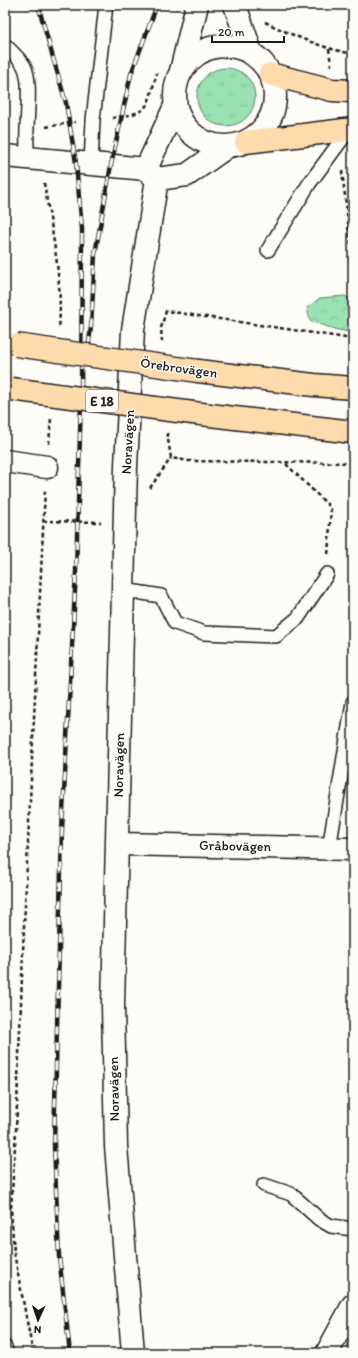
<svg xmlns="http://www.w3.org/2000/svg" width="358" height="1358" viewBox="0 0 358 1358" font-family="Itim,sans-serif">
  <defs>
    <pattern id="grass-tufts" width="24" height="20" patternUnits="userSpaceOnUse"><rect width="24" height="20" fill="#9ae2b1"/><path d="M3 7l-1-3M5 7V3M7 7l1-3M15 17l-1-3M17 17v-4M19 17l1-3" fill="none" stroke="#84c198"/></pattern>
    <pattern id="forest-crowns" width="20" height="18" patternUnits="userSpaceOnUse"><rect width="20" height="18" fill="#9ae2b1"/><path d="M2 6a3 3 0 1 1 6 0M12 15a3 3 0 1 1 6 0" fill="none" stroke="#84c198"/></pattern>
  </defs>
  <rect width="100%" height="100%" fill="#fdfcf7"/>
  <filter id="ink" filterUnits="userSpaceOnUse"><feTurbulence type="fractalNoise" baseFrequency=".025" numOctaves="2"/><feDisplacementMap in="SourceGraphic" scale="8" xChannelSelector="R" yChannelSelector="G"/><feConvolveMatrix kernelMatrix="1 2 1 2 8 2 1 2 1" color-interpolation-filters="sRGB"/></filter>
  <g filter="url(#ink)">
    <path fill="url(#grass-tufts)" stroke="#5b7f66" d="M197 97a29 29 0 1 1 58 0a29 29 0 1 1-58 0Z"/>
    <path fill="url(#forest-crowns)" stroke="#5b7f66" d="M345,296L353,301V333L334,329L310,321L307,308L320,298Z"/>
    <g fill="none" stroke-linecap="round" stroke-linejoin="round">
      <g stroke="#1c1c1c" stroke-width="16">
        <path id="service" d="M5,45C11,51 20,59 24,66C34,86 23,133 28,158
          M91,164L93,120L106,5
          M268,250L309,184L351,127
          M124,590L161,596L175,623L204,633L276,636L298,618L327,574
          M329,849L353,702
          M264,1185L291,1194L319,1219L331,1226L353,1229
          M5,1347L7,1353"/>
      </g>
      <g stroke="#1c1c1c" stroke-width="25">
        <path id="minor" d="M235,5L251,52
          M181,71L197,5
          M5,156L146,169
          M5,461L47,467
          M327,1353L353,1305"/>
      </g>
      <g stroke="#1c1c1c" stroke-width="25">
        <path id="tertiary" d="M175 96a50 50 0 1 1 100 0a50 50 0 1 1-100 0Z
          M175,106L146,169L157,179L187,175L228,146
          M118,844L353,849
          M133,1353L116,1146L113,1006L126,466L133,330L157,179"/>
      </g>
      <g stroke="#1c1c1c" stroke-width="25">
        <path id="trunk" d="M270,74L332,90L353,91
          M246,142L353,129
          M198,371L314,385L353,388
          M193,413L353,432"/>
      </g>
      <path stroke="#1c1c1c" stroke-width="2.5" stroke-dasharray="4 3" stroke-linecap="butt" d="M265,22C294,36 322,48 353,54
        M329,49L331,66
        M112,118C152,112 146,109 157,73
        M46,127L75,122
        M342,171L353,262
        M44,183C52,232 63,280 59,329
        M162,342L161,328L166,311L353,339
        M167,433L171,458L189,461L353,463
        M49,444L51,418
        M286,464L331,508L328,556
        M150,488L171,458
        M43,521L101,522
        M33,1353L14,1253L11,1208L16,1131L24,926L45,489"/>
      <use href="#service" stroke="#fdfcf7" stroke-width="13"/>
      <use href="#minor" stroke="#fdfcf7" stroke-width="22"/>
      <use href="#tertiary" stroke="#fdfcf7" stroke-width="22"/>
      <use href="#trunk" stroke="#fedbac" stroke-width="22"/>
      <g stroke="#1c1c1c" stroke-width="4.5">
        <path id="rail" d="M38,5L66,103L76,163L82,229L81,399L76,572L62,830L54,1145L59,1256L70,1353
          M86,364L91,327L95,254L111,165L131,74L157,5"/>
      </g>
      <use href="#rail" stroke="#fdfcf7" stroke-width="3" stroke-dasharray="9" stroke-linecap="butt"/>
      <g stroke="#1c1c1c" stroke-width="25" stroke-linecap="butt">
        <path id="trunk-bridge" d="M16,345L198,371
          M11,389L193,413"/>
      </g>
      <use href="#trunk-bridge" stroke="#fedbac" stroke-width="22"/>
    </g>
  </g>
  <g text-anchor="middle" dominant-baseline="central" stroke-width="3" stroke-linejoin="round" paint-order="stroke">
    <rect fill="#fdfcf7" stroke="#605f5e" stroke-width="1" x="86" y="390" width="32" height="22" rx="3"/>
    <g font-size="13" font-weight="bold" fill="#1c1c1c">
      <text x="102" y="401">E 18</text>
    </g>
    <g font-size="14" fill="#1c1c1c" stroke="#fdfcf7">
      <text transform="translate(179 368) rotate(8)">Örebrovägen</text>
      <text transform="translate(128 442) rotate(-87)">Noravägen</text>
      <text transform="translate(119 765) rotate(-89)">Noravägen</text>
      <text transform="translate(235 846) rotate(1)">Gråbovägen</text>
      <text transform="translate(114 1089) rotate(-91)">Noravägen</text>
    </g>
  </g>
  <rect width="358" height="1358" fill="none" stroke="#fdfcf7" stroke-width="20"/>
  <rect x="10" y="10" width="338" height="1338" fill="none" stroke="#1c1c1c" stroke-width="1.5" filter="url(#ink)"/>
  <g transform="translate(38 1320) rotate(183)" stroke="#fdfcf7" stroke-width="3" paint-order="stroke">
  <path d="M0-3L7 15L0 10L-7 15Z" fill="#1c1c1c"/>
  <text y="-6" font-size="11" font-weight="bold" text-anchor="middle" fill="#1c1c1c">N</text>
  </g>
  <path d="M212 36v6h72v-6" fill="none" stroke="#1c1c1c" stroke-width="2"/>
  <text x="218" y="36" font-size="12" fill="#1c1c1c" stroke="#fdfcf7" stroke-width="3" paint-order="stroke">20 m</text>
</svg>
